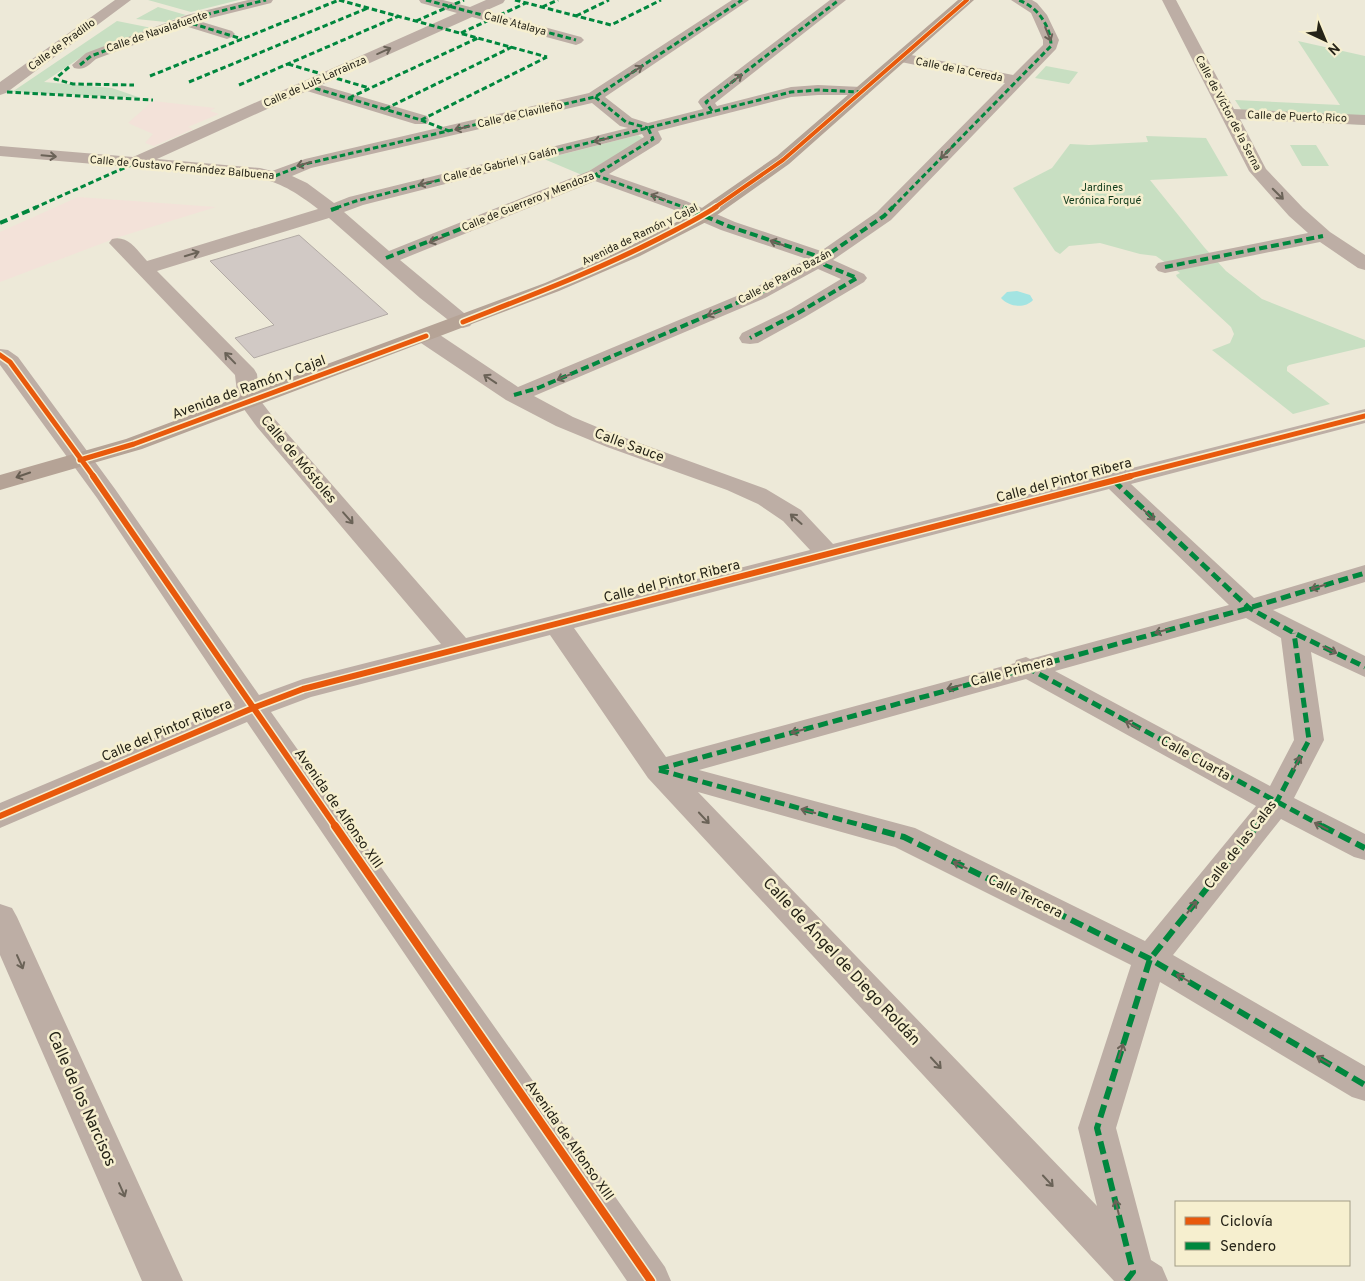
<svg xmlns="http://www.w3.org/2000/svg" width="1365" height="1281" viewBox="0 0 1365 1281" font-family="Overpass,sans-serif">
  <rect width="100%" height="100%" fill="#ede9d8"/>
  <path fill="#f3e2d9" d="M153,101L215,108L210,111L219,114L188,127L193,129L154,146L145,143L153,134L128,123Z
    M78,197L216,207L119,237L0,282V232Z"/>
  <path fill="#c8dfc2" d="M148,0H239L191,12Z
    M158,7L186,15L166,22L136,19Z
    M117,21L152,28L83,56L44,82L112,88L141,98L12,92Z
    M1298,41L1365,56V125L1246,117L1235,100L1340,105Z
    M1046,66L1078,72L1069,84L1035,78Z
    M638,135L644,139L582,175L544,159Z
    M1146,136L1206,138L1228,176L1150,180L1204,247L1226,271L1262,299L1365,340V347L1289,365L1287,367V371L1330,404L1293,414L1212,350L1230,343L1234,334L1231,327L1177,277L1176,275L1180,273L1156,256L1140,254L1100,243L1069,246L1060,254L1055,251L1013,188L1052,168L1070,144L1089,145L1148,142Z
    M1290,145H1316L1329,166H1302Z"/>
  <path fill="#a3e4e2" d="M1017,291L1030,295L1033,300C1025,309 1009,307 1001,298L1007,292Z"/>
  <path fill="#d1c9c5" stroke="#b2aaa5" d="M299,235L388,314L254,358L235,338L274,325L210,261Z"/>
  <g fill="none" stroke-linecap="round" stroke-linejoin="round">
    <path fill="#bdaea5" fill-rule="evenodd" d="M115,0H131L6,93L0,95V82Z
      M248,0H273L271,3L199,21L232,31L235,34L232,37L227,39L185,26L96,59C89,65 84,71 74,68L72,65L86,53L187,15Z
      M419,0H443L470,7L486,0H505L503,3L485,11L581,37L584,40L581,43L576,45L472,17L321,85L427,116L429,120L427,124H415L307,91L157,159L260,168L272,171L305,159L589,93L732,0H749L605,97L632,118L648,123L703,109L698,102L700,99L830,0H846L715,103L717,106L791,87L818,85L861,87L867,89L869,92L867,95H818L791,97L658,131L662,139L659,143L609,174L686,201L735,222L821,251L877,212L1005,83L896,61L893,58L896,55L901,53L1013,75L1043,45V40L1031,13L1011,0H1032L1037,3L1047,15L1059,40L1056,49L891,220L833,260L864,274L867,278L864,282L805,317L758,343L750,344L742,343L739,338L742,333L791,309L841,279L818,269L765,298L534,396L573,417L609,432L766,489L801,510L833,544L1365,409V423L1131,484L1254,598L1365,565V582L1273,610L1365,656V677L1311,652L1324,740L1294,798L1365,834V860L1354,857L1281,819L1173,955L1365,1066V1101L1352,1097L1160,982L1116,1128L1151,1260L1162,1267L1168,1281H1114L648,778L550,635L311,697L271,712L665,1267L671,1281H627L247,722L0,828V803L235,704L97,498L0,365V349L8,350L18,357L115,489L259,695L303,679L441,644L257,427L238,401L235,375L109,243L112,239C128,235 137,250 147,261L318,209C297,193 285,185 260,178L0,156V146L133,157L457,13L421,3ZM592,103L620,126L628,128L349,197L334,203L307,183L292,176L311,168ZM642,134L644,137L589,171L389,251L344,212L363,205ZM595,181L672,209L721,230L807,259L751,290L518,387L434,331L426,330L418,331L415,336L418,341L506,400L556,426L607,447L727,490L758,504L783,521L810,550L466,638L273,417L260,400L257,374L254,369L157,271L329,218L420,298L456,326L463,328L470,326L473,322L470,318L400,260ZM1109,489L1229,605L1030,659L1026,657L1016,660L1015,663L666,757L574,628ZM1246,618L1281,638L1294,740L1270,786L1055,671ZM1026,679L1256,806L1145,941L915,828L699,770ZM698,792L895,847L1131,965L1078,1128L1097,1206Z
      M1162,0H1176L1234,109L1365,115V125L1240,119L1266,169L1303,208L1330,232L1365,255V270L1358,268L1320,242L1165,273L1158,271L1155,267L1158,263L1308,233L1289,216L1249,171Z
      M0,904L12,908L17,917L183,1281H142L0,955Z"/>
    <path fill="#b5a396" fill-rule="evenodd" d="M958,0H974L789,164L710,220L640,256L559,291L142,449L0,490V475L126,439L545,283L626,248L696,212L777,156Z"/>
    <path stroke="#00873e" stroke-width="3" stroke-dasharray="5.5 3" stroke-linecap="butt" d="M339,0L547,57
      M426,0L576,40
      M515,0L611,25L661,0
      M542,7L558,0
      M576,16L609,0
      M184,21L242,39
      M416,21L464,0
      M461,33L526,3
      M288,64L369,88
      M80,65L91,56L192,18L266,0
      M69,67L55,79L73,84L134,85
      M150,76L339,0
      M189,82L368,8
      M239,85L399,16
      M307,86L421,120L449,131
      M7,92L153,100
      M595,97L626,122L648,128
      M349,98L478,38
      M385,109L512,47
      M712,111L706,102L839,0
      M421,120L547,57
      M595,175L686,208
      M275,176L305,164L595,97L742,0
      M34,208L133,164
      M336,208L356,201L791,92L818,90L861,92
      M514,208L595,175L653,139L648,128
      M892,208L1051,46C1051,26 1037,6 1018,0"/>
    <path stroke="#00873e" stroke-width="4" stroke-dasharray="8 4" stroke-linecap="butt" d="M683,207L728,226L823,258L825,265L857,278L798,313L750,338
      M331,210L340,207
      M0,223L37,207
      M386,258L517,207
      M1165,267L1323,236
      M514,395L538,388L758,294L823,258L884,216L893,207"/>
    <path stroke="#00873e" stroke-width="5" stroke-dasharray="10 5" stroke-linecap="butt" d="M1114,481L1249,608L1294,633L1365,667
      M1026,667L1324,827
      M659,769L1249,608L1365,573
      M659,770L868,827
      M1256,827L1276,803L1309,740L1294,633"/>
    <path stroke="#00873e" stroke-width="6" stroke-dasharray="13 6" stroke-linecap="butt" d="M864,826L904,837L1150,959L1365,1085
      M1322,826L1365,848
      M1126,1281L1133,1272L1097,1128L1150,959L1257,826"/>
    <g stroke="#f6efcf" stroke-width="5.5">
      <path id="cycleway-far3" d="M714,208L783,160L967,0"/>
    </g>
    <g stroke="#f6efcf" stroke-width="8">
      <path id="cycleway-far2" d="M463,322C529,296 596,271 660,238C679,228 698,219 716,207
        M0,355L10,362L94,477
        M80,460L134,444L426,336
        M1126,477L1365,416"/>
    </g>
    <g stroke="#f6efcf" stroke-width="9">
      <path id="cycleway-far1" d="M93,476L336,827
        M0,816L253,708L303,689L1131,476"/>
    </g>
    <g stroke="#f6efcf" stroke-width="11">
      <path id="cycleway" d="M335,826L651,1281"/>
    </g>
    <use href="#cycleway-far3" stroke="#e8590c" stroke-width="4"/>
    <use href="#cycleway-far2" stroke="#e8590c" stroke-width="5"/>
    <use href="#cycleway-far1" stroke="#e8590c" stroke-width="6"/>
    <use href="#cycleway" stroke="#e8590c" stroke-width="8"/>
  </g>
  <defs><path id="oneway-shaft" d="M-6 0H5M1.5-3L5.5 0L1.5 3" fill="none" stroke-width="1.6" stroke-linecap="round" stroke-linejoin="round" transform="scale(1.25)"/></defs>
  <g stroke="#6a6257">
    <use href="#oneway-shaft" transform="translate(1048 34) rotate(68)"/>
    <use href="#oneway-shaft" transform="translate(384 51) rotate(-24)"/>
    <use href="#oneway-shaft" transform="translate(636 70) rotate(-33)"/>
    <use href="#oneway-shaft" transform="translate(736 79) rotate(-37)"/>
    <use href="#oneway-shaft" transform="translate(462 128) rotate(167)"/>
    <use href="#oneway-shaft" transform="translate(601 140) rotate(166)"/>
    <use href="#oneway-shaft" transform="translate(946 153) rotate(135)"/>
    <use href="#oneway-shaft" transform="translate(49 156) rotate(5)"/>
    <use href="#oneway-shaft" transform="translate(304 164) rotate(164)"/>
    <use href="#oneway-shaft" transform="translate(426 183) rotate(166)"/>
    <use href="#oneway-shaft" transform="translate(1278 194) rotate(45)"/>
    <use href="#oneway-shaft" transform="translate(658 197) rotate(-160)"/>
    <use href="#oneway-shaft" transform="translate(436 240) rotate(158)"/>
    <use href="#oneway-shaft" transform="translate(777 243) rotate(-161)"/>
    <use href="#oneway-shaft" transform="translate(192 254) rotate(-17)"/>
    <use href="#oneway-shaft" transform="translate(714 313) rotate(157)"/>
    <use href="#oneway-shaft" transform="translate(230 358) rotate(-134)"/>
    <use href="#oneway-shaft" transform="translate(564 377) rotate(157)"/>
    <use href="#oneway-shaft" transform="translate(490 379) rotate(-146)"/>
    <use href="#oneway-shaft" transform="translate(1149 515) rotate(43)"/>
    <use href="#oneway-shaft" transform="translate(348 518) rotate(49)"/>
    <use href="#oneway-shaft" transform="translate(796 519) rotate(-139)"/>
    <use href="#oneway-shaft" transform="translate(1318 587) rotate(163)"/>
    <use href="#oneway-shaft" transform="translate(1162 631) rotate(165)"/>
    <use href="#oneway-shaft" transform="translate(1330 650) rotate(26)"/>
    <use href="#oneway-shaft" transform="translate(954 687) rotate(164)"/>
    <use href="#oneway-shaft" transform="translate(1132 725) rotate(-151)"/>
    <use href="#oneway-shaft" transform="translate(798 731) rotate(164)"/>
    <use href="#oneway-shaft" transform="translate(1297 763) rotate(-62)"/>
    <use href="#oneway-shaft" transform="translate(808 811) rotate(-165)"/>
    <use href="#oneway-shaft" transform="translate(704 818) rotate(47)"/>
    <use href="#oneway-shaft" transform="translate(1321 826) rotate(-153)"/>
    <use href="#oneway-shaft" transform="translate(960 865) rotate(-154)"/>
    <use href="#oneway-shaft" transform="translate(1192 907) rotate(-51)"/>
    <use href="#oneway-shaft" transform="translate(20 962) rotate(66)"/>
    <use href="#oneway-shaft" transform="translate(1183 978) rotate(-150)"/>
    <use href="#oneway-shaft" transform="translate(1121 1051) rotate(-73)"/>
    <use href="#oneway-shaft" transform="translate(1323 1060) rotate(-150)"/>
    <use href="#oneway-shaft" transform="translate(936 1063) rotate(47)"/>
    <use href="#oneway-shaft" transform="translate(1048 1181) rotate(47)"/>
    <use href="#oneway-shaft" transform="translate(122 1190) rotate(66)"/>
    <use href="#oneway-shaft" transform="translate(1117 1207) rotate(-104)"/>
  </g>
  <use stroke="#665d51" href="#oneway-shaft" transform="translate(23 475) rotate(161)"/>
  <g text-anchor="middle" dominant-baseline="central" stroke-width="5" stroke-linejoin="round" paint-order="stroke">
    <g font-size="11" fill="#262418" stroke="#f6efcf">
      <text transform="translate(515 24) rotate(15)">Calle Atalaya</text>
      <text transform="translate(157 32) rotate(-19)">Calle de Navalafuente</text>
      <text transform="translate(62 45) rotate(-36)">Calle de Pradillo</text>
      <text transform="translate(959 70) rotate(11)">Calle de la Cereda</text>
      <text transform="translate(315 82) rotate(-24)">Calle de Luis Larrainza</text>
      <text transform="translate(1228 113) rotate(62)">Calle de Víctor de la Serna</text>
      <text transform="translate(520 115) rotate(-13)">Calle de Clavileño</text>
      <text transform="translate(1297 117) rotate(2)">Calle de Puerto Rico</text>
      <text transform="translate(500 165) rotate(-14)">Calle de Gabriel y Galán</text>
      <text transform="translate(182 168) rotate(5)">Calle de Gustavo Fernández Balbuena</text>
      <text transform="translate(528 202) rotate(-22)">Calle de Guerrero y Mendoza</text>
      <text transform="translate(640 235) rotate(-26)">Avenida de Ramón y Cajal</text>
      <text transform="translate(785 277) rotate(-28)">Calle de Pardo Bazán</text>
    </g>
    <g font-size="11" fill="#113b1b" stroke="#f6efcf">
      <text x="1102" y="188">Jardines<tspan x="1102" dy="13">Verónica Forqué</tspan></text>
    </g>
    <g font-size="14" fill="#262418" stroke="#f6efcf">
      <text transform="translate(249 388) rotate(-20)">Avenida de Ramón y Cajal</text>
      <text transform="translate(629 446) rotate(20)">Calle Sauce</text>
      <text transform="translate(298 460) rotate(50)">Calle de Móstoles</text>
      <text transform="translate(1064 481) rotate(-15)">Calle del Pintor Ribera</text>
      <text transform="translate(672 582) rotate(-14)">Calle del Pintor Ribera</text>
      <text transform="translate(1012 672) rotate(-15)">Calle Primera</text>
      <text transform="translate(167 731) rotate(-23)">Calle del Pintor Ribera</text>
      <text transform="translate(1195 759) rotate(29)">Calle Cuarta</text>
      <text transform="translate(338 809) rotate(55)">Avenida de Alfonso XIII</text>
      <text transform="translate(1241 845) rotate(-52)">Calle de las Calas</text>
      <text transform="translate(1025 897) rotate(26)">Calle Tercera</text>
      <text transform="translate(569 1141) rotate(55)">Avenida de Alfonso XIII</text>
    </g>
    <g font-size="16" fill="#262418" stroke="#f6efcf">
      <text transform="translate(841 962) rotate(47)">Calle de Ángel de Diego Roldán</text>
      <text transform="translate(81 1099) rotate(66)">Calle de los Narcisos</text>
    </g>
  </g>
  <rect x="1175" y="1201" width="175" height="65" fill="#f6efcf" stroke="#a39e86"/>
  <rect x="1185" y="1217" width="25" height="8" fill="#e8590c" stroke="#a39e86"/>
  <text x="1220" y="1226" font-size="15" fill="#262418">Ciclovía</text>
  <rect x="1185" y="1242" width="25" height="8" fill="#00873e" stroke="#a39e86"/>
  <text x="1220" y="1251" font-size="15" fill="#262418">Sendero</text>
  <g transform="translate(1325 40) rotate(136)" stroke="#f6efcf" stroke-width="4" paint-order="stroke">
  <path d="M0-4L9 19L0 12L-9 19Z" fill="#262418"/>
  <text y="-8" font-size="14" font-weight="bold" text-anchor="middle" fill="#262418">N</text>
  </g>
</svg>
